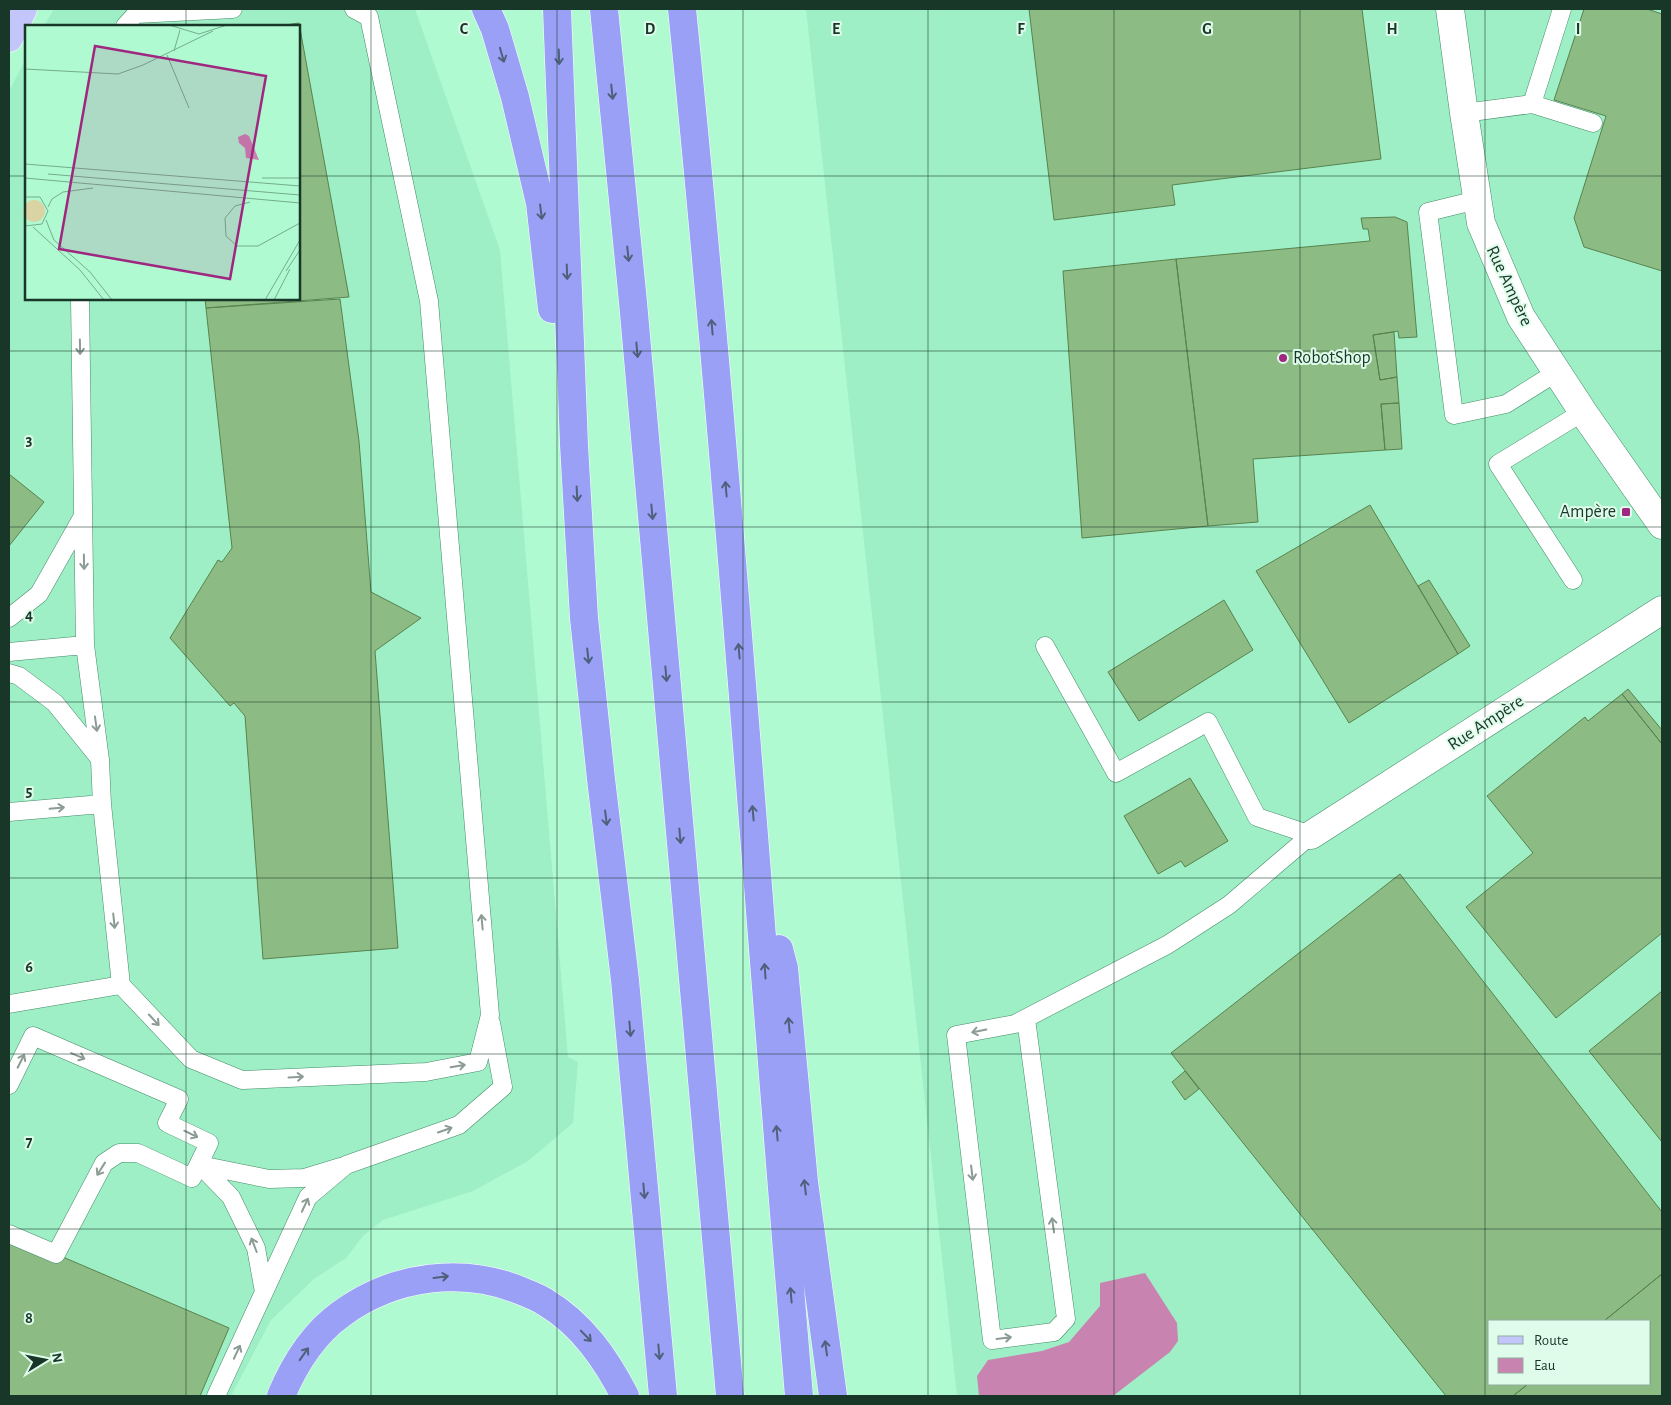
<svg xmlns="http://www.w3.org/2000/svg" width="1671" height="1405" viewBox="0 0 1671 1405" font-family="'Alegreya Sans',sans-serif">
  <rect width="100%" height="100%" fill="#b0fad2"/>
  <path fill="#9eefc5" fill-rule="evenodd" d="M54,9H415L500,250L568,1057L578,1062L573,1123L528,1161L473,1191L383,1220L363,1236L346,1258L314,1279L271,1320L231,1396H9V91L26,59V299H299V26H44Z
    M806,9H1662V1396H957ZM1490,1321H1650V1384H1490Z"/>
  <path fill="#c983b1" d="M1145,1273L1177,1323L1178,1341L1170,1352L1113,1396H979L977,1376L988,1360L1042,1351L1069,1342L1100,1306V1283Z"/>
  <path fill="#8dbb84" stroke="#58834f" d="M1029,9H1362L1381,159L1172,185L1175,205L1054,220Z
    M1584,9H1647L1662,14V271L1584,247L1574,218L1606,116L1554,100Z
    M299,23L349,297L206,308L205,299H299V26H279Z
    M1395,217L1407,222L1417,337L1399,338L1398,331L1373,335L1380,380L1397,377L1399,403L1381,404L1385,450L1253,459L1258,522L1208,526L1176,259L1370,241L1368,229H1363L1361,218Z
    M1176,259L1208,526L1082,538L1063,271Z
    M340,299L359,441L371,592L421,618L375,651L398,948L263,959L245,716L234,703L230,706L170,638L218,560L222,562L232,548L206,308Z
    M1394,332L1397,377L1380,380L1373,335Z
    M1399,403L1402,449L1385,450L1381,404Z
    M9,474L44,502L9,546Z
    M1370,505L1458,654L1349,723L1256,571Z
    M1429,580L1470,646L1458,654L1418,586Z
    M1224,600L1253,650L1139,721L1108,672Z
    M1628,689L1662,730V744L1622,694Z
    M1622,694L1662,744V933L1556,1018L1466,907L1533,853L1487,796L1585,717L1588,721Z
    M1190,778L1228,841L1185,867L1181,861L1158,874L1124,816Z
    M1400,874L1662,1212V1274L1604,1321H1490V1384H1528L1513,1396H1446L1171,1053Z
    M1662,991V1142L1589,1051Z
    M1185,1071L1199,1089L1185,1100L1172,1082Z
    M9,1234L229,1328L200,1396H9Z
    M1662,1274V1396H1513L1528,1384H1650V1321H1604Z"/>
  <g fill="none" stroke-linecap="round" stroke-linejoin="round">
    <g stroke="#438b68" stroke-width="19">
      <path id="lane" d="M125,26L136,14L233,9
        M1532,104L1593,123
        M1464,113L1532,104L1562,9
        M1477,200L1428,212L1454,415L1506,404L1557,372
        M80,299L85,645L100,760L102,804
        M1573,580L1498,464L1583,412
        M9,618L39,594L83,516
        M1045,646L1116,773L1208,722L1257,817L1311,835
        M9,652L85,645
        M9,673L19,676L55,703L100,759
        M9,812L102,804L121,985L191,1059L242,1080L426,1072L478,1062L490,1015L429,301L369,17L354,9
        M9,1004L121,985
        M1026,1019L1066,1319L1054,1332L992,1340L956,1035L1015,1024L1167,945L1229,905L1311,835
        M9,1085L33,1036L179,1099L167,1123L209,1143L192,1178L138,1153H119L104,1163L56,1254L9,1234
        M264,1292L256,1248L231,1197L200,1165L269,1179L304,1178L340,1167
        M216,1396L308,1197L346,1165L459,1125L503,1087L491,1023"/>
    </g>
    <g stroke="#438b68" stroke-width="29">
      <path id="street" d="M1450,9L1464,113L1481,223L1521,317L1583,412L1662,525
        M1311,835L1662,610"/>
    </g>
    <g stroke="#fff" stroke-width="29">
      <path id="primary" d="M9,38L23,9"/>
    </g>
    <g stroke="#fff" stroke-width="29">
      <path id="highway" d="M486,9L495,29L515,97L540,203L552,309
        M557,9L574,445L584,618L601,779L625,980L663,1396
        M604,9L633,302L730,1396
        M682,9C729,471 760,934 799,1396
        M779,949L784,968L804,1182L833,1396
        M281,1396C294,1365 313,1334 341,1314C394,1275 464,1266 524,1292C531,1295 539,1298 545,1302C582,1324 606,1359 625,1396"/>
    </g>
    <use href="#lane" stroke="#fff" stroke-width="18"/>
    <use href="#street" stroke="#fff" stroke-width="28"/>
    <use href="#primary" stroke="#c3c6fa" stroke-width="28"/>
    <use href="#highway" stroke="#9ba0f7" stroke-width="28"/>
  </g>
  <defs><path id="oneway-shaft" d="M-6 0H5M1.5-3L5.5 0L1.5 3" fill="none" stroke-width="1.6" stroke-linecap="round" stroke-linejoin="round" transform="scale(1.25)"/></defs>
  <g stroke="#4d617b">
    <use href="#oneway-shaft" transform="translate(502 55) rotate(74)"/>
    <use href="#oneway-shaft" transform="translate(559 57) rotate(88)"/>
    <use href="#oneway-shaft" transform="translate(612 92) rotate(84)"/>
    <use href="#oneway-shaft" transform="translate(541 212) rotate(83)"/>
    <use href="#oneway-shaft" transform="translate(628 254) rotate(84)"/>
    <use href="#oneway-shaft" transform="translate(567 272) rotate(88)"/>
    <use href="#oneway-shaft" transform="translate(712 327) rotate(-95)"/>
    <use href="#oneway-shaft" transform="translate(637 350) rotate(85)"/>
    <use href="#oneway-shaft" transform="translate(726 489) rotate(-95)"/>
    <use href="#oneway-shaft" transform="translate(577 494) rotate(87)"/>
    <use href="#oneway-shaft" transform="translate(652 512) rotate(85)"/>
    <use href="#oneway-shaft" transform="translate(739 651) rotate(-95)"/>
    <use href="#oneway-shaft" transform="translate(588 656) rotate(84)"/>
    <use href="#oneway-shaft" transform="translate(666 674) rotate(85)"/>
    <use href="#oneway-shaft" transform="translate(753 813) rotate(-95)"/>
    <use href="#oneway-shaft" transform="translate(606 818) rotate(83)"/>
    <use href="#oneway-shaft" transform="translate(680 836) rotate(85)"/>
    <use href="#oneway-shaft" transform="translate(765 971) rotate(-94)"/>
    <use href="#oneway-shaft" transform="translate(789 1025) rotate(-95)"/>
    <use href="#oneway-shaft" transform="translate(630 1029) rotate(85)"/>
    <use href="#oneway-shaft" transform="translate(777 1133) rotate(-95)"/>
    <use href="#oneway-shaft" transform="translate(805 1187) rotate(-97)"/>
    <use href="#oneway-shaft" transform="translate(644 1191) rotate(85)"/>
    <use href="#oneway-shaft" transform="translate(441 1277) rotate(-7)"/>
    <use href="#oneway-shaft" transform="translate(791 1295) rotate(-95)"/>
    <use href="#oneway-shaft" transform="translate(586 1336) rotate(46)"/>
    <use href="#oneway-shaft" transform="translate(826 1348) rotate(-98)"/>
    <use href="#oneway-shaft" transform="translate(659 1352) rotate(85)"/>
    <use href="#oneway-shaft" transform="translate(304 1354) rotate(-55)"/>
  </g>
  <g stroke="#8c9b94">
    <use href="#oneway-shaft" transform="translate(80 347) rotate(89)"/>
    <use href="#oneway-shaft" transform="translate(84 562) rotate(89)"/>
    <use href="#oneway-shaft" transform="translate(96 724) rotate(82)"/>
    <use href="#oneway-shaft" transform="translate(57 808) rotate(-5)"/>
    <use href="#oneway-shaft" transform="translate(114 921) rotate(84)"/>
    <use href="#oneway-shaft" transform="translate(482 922) rotate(-95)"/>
    <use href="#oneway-shaft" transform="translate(154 1020) rotate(47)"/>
    <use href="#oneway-shaft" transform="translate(979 1031) rotate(169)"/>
    <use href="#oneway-shaft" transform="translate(78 1056) rotate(23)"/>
    <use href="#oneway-shaft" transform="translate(21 1061) rotate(-63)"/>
    <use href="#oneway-shaft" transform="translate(458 1066) rotate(-10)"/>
    <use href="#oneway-shaft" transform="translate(296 1077) rotate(-3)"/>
    <use href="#oneway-shaft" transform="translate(445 1130) rotate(-19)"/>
    <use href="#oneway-shaft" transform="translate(191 1134) rotate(26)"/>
    <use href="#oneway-shaft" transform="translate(101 1169) rotate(122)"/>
    <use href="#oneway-shaft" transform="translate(972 1173) rotate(83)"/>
    <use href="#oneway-shaft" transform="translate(305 1205) rotate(-65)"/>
    <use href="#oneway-shaft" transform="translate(1053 1225) rotate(-98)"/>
    <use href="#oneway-shaft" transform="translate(254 1245) rotate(-111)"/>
    <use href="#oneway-shaft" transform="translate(1004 1338) rotate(-7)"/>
    <use href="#oneway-shaft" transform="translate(237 1352) rotate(-65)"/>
  </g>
  <path fill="none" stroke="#193728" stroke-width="1" stroke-opacity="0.55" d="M186,9V26M371,9V1396M557,9V1396M743,9V1396M928,9V1396M1114,9V1396M1300,9V1396M1485,9V1396M9,176H26M299,176H1662M186,299V1396M9,351H1662M9,527H1662M9,702H1662M9,878H1662M9,1054H1662M9,1229H1662"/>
  <g fill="#9f2780" stroke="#dffceb" stroke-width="2">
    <circle cx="1283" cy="358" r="5"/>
    <rect x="1621" y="507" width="10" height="10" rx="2.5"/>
  </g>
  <g text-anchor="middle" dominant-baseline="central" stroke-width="4" stroke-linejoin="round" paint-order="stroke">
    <g font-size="18" fill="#193728" stroke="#dffceb">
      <text transform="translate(1509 286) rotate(65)">Rue Ampère</text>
      <text transform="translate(1486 723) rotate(-33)">Rue Ampère</text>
    </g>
    <g font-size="18" fill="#193728" stroke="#dffceb" text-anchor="start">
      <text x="1293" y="358">RobotShop</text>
      <text x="1616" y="512" text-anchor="end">Ampère</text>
    </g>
  </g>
  <g transform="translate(25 25)">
    <rect width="275" height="275" fill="#b0fad2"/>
    <path d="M-2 186a11 11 0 1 1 22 0a11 11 0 1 1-22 0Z" fill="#dad3a3"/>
    <path d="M220,109L224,111L234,135L221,133L220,123L214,118L213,112Z" fill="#c983b1"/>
    <path fill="none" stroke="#74ac8e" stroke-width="1" d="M144,0L174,9L202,0M149,26L155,5M142,30L164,83M0,44L93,49L118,40L188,6M0,139L275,161M23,149L275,170M0,153L275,178M237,153H275M0,172H15L23,186L17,199L0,201M225,177L210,181L200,193L201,211L212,221H233L275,198M23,182L27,174L38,167L68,163M21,195L29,215L65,247L87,275M8,202L55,245L79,275M261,246L275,225M240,275L275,215M249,275L265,244"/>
    <path fill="#9f2780" fill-opacity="0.15" stroke="#9f2780" stroke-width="2.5" d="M70,21L241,51L205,254L34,224Z"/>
    <rect width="275" height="275" fill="none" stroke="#193728" stroke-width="2.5"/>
  </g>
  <g font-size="16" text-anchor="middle" font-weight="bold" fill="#193728" stroke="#dffceb" stroke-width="4" stroke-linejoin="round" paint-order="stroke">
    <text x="464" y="34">C</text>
    <text x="650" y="34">D</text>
    <text x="836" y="34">E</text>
    <text x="1021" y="34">F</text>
    <text x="1207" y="34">G</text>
    <text x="1392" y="34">H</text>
    <text x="1578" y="34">I</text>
    <text x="29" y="445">3</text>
    <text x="29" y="620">4</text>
    <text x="29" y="796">5</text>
    <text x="29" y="972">6</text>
    <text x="29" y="1147">7</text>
    <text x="29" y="1323">8</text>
  </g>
  <rect width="1671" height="1405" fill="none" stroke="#193728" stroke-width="20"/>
  <rect x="1488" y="1320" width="162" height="65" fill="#dffceb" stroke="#90ad9d"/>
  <rect x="1498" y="1336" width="25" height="8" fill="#c3c6fa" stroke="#90ad9d"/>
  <text x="1534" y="1345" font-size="15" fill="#193728">Route</text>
  <rect x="1498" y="1358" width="25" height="15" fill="#c983b1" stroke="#90ad9d"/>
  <text x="1534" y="1370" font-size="15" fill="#193728">Eau</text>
  <g transform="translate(45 1360) rotate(80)" stroke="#dffceb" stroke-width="4" paint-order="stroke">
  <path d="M0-4L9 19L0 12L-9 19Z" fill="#193728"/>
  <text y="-8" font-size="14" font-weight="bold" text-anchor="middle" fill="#193728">N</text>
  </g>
</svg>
